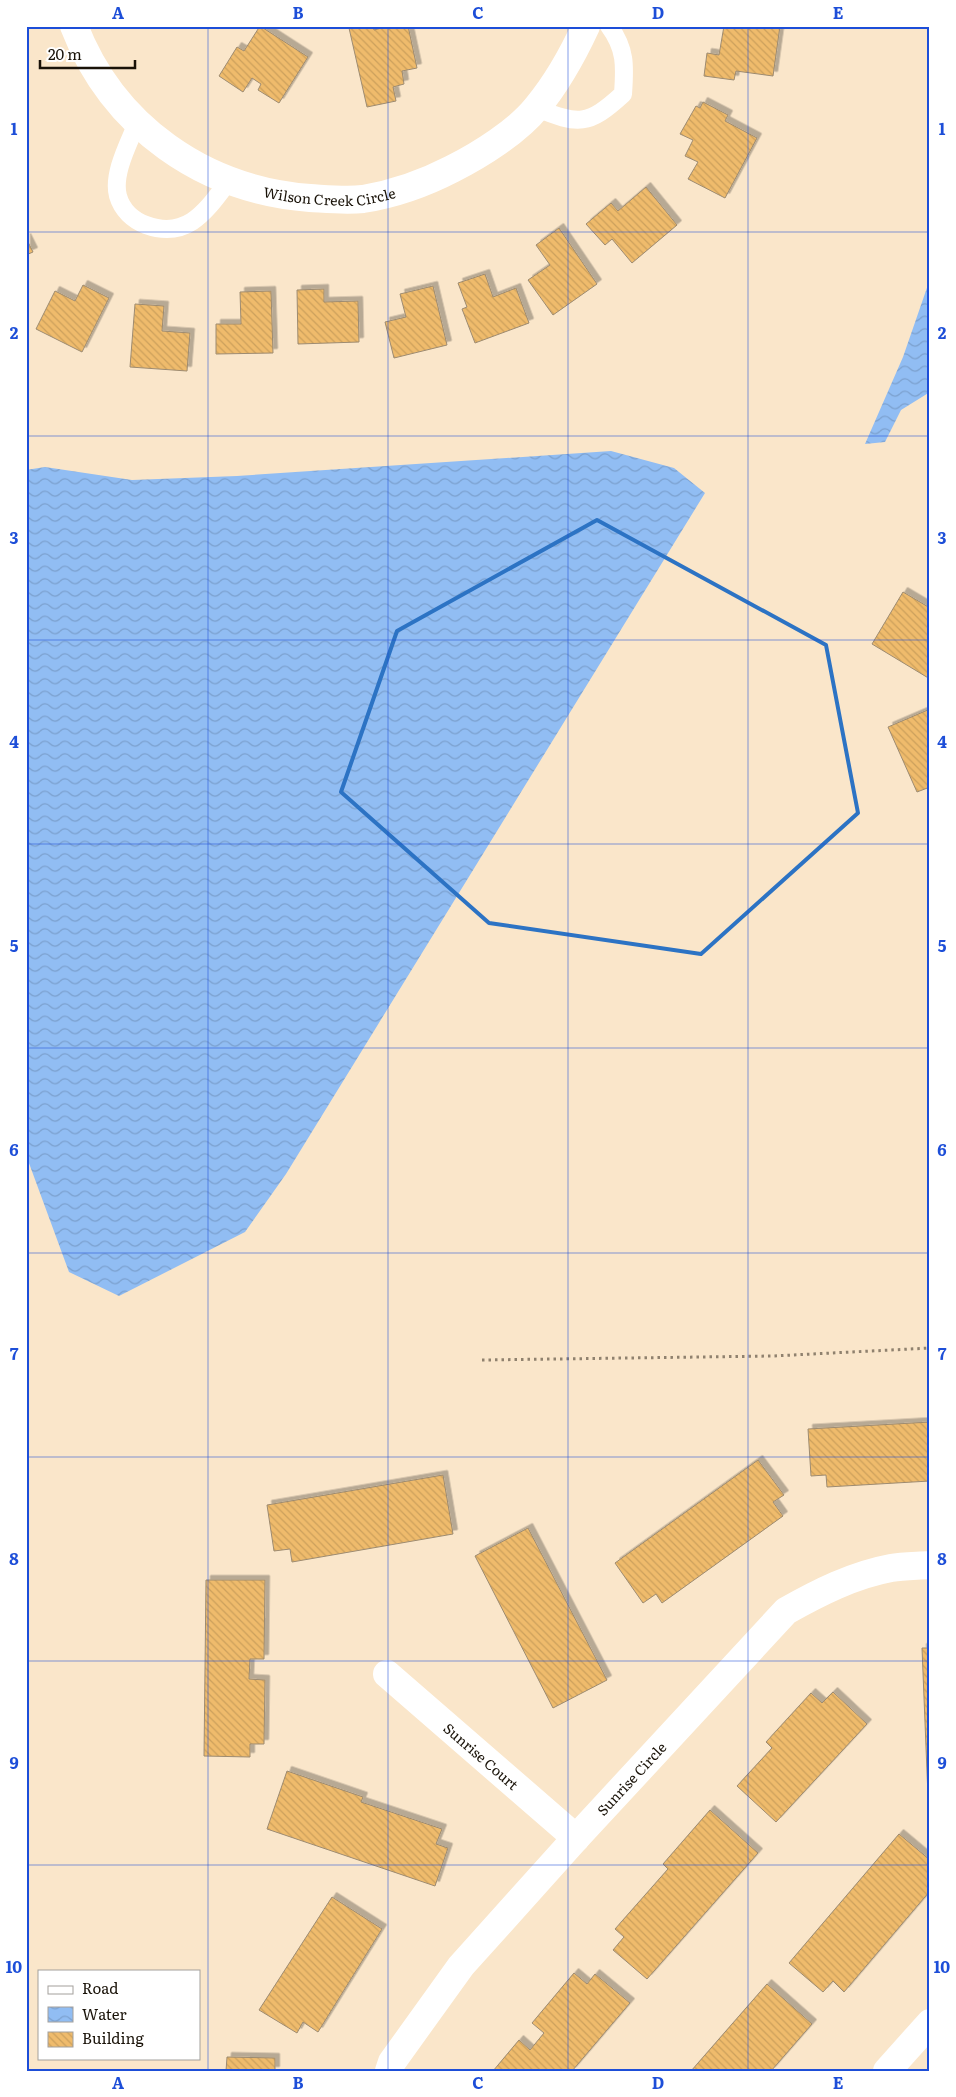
<svg xmlns="http://www.w3.org/2000/svg" width="956" height="2097" viewBox="0 0 956 2097" font-family="Literata,serif">
  <defs>
    <pattern id="water-waves" width="16" height="10" patternUnits="userSpaceOnUse" patternTransform="scale(1.25)"><rect width="16" height="10" fill="#91bdf3"/><path d="M0 5q4-4 8 0t8 0" fill="none" stroke="#7ca1cf"/></pattern>
    <pattern id="building-back-hatch" width="6" height="6" patternUnits="userSpaceOnUse" patternTransform="scale(1.25)"><rect width="6" height="6" fill="#efbb6c"/><path d="M-1 5l2 2M0 0l6 6M5-1l2 2" fill="none" stroke="#cca05c"/></pattern>
    <filter id="shadow"><feDropShadow dx="4.5" dy="-4.5" stdDeviation="0" flood-color="#0004"/></filter>
  </defs>
  <rect width="100%" height="100%" fill="#fae6ca"/>
  <path fill="url(#water-waves)" d="M930,279V392L901,410L885,442L865,444L903,357Z
    M611,451L674,468L705,493L286,1174L245,1232L119,1296L69,1272L26,1155V470L45,467L132,480L237,476Z"/>
  <path fill="url(#building-back-hatch)" stroke="#9d8b71" filter="url(#shadow)" d="M260,26L308,57L279,103L258,90L261,84L252,78L243,92L219,76L237,47L244,51Z
    M357,26H373L374,30L389,26H408L417,68L402,71L404,84L393,87L396,101L367,107L349,28Z
    M724,26H780L773,76L736,71L734,80L704,76L707,53L719,55Z
    M703,102L728,115L725,121L757,138L725,198L688,179L698,162L685,156L693,140L680,134L696,106L700,108Z
    M646,187L677,225L632,263L612,239L605,245L586,224L611,203L618,211Z
    M559,228L597,284L553,315L528,280L550,265L536,245Z
    M26,238L33,252L26,255Z
    M485,274L493,297L516,288L529,323L475,343L462,309L467,307L458,283Z
    M83,285L109,298L82,352L36,329L55,291L75,301Z
    M433,286L447,345L394,358L385,322L406,317L400,294Z
    M324,289V302L358,301L359,342L298,344L297,290Z
    M271,291L273,353L216,354V324H241L240,292Z
    M135,304L164,306L162,331L190,333L187,371L130,367Z
    M903,592L930,608V679L872,644Z
    M930,709V787L917,792L888,727Z
    M930,1422V1481L827,1487L826,1475L811,1476L808,1429Z
    M758,1460L784,1495L773,1502L783,1516L662,1603L656,1594L643,1603L615,1563Z
    M443,1475L453,1534L292,1562L290,1549L274,1551L267,1505Z
    M528,1528L607,1680L553,1708L475,1556Z
    M206,1580H265L264,1659H250L249,1679L265,1680L264,1744H250V1757L204,1756Z
    M922,1648H930V1821H929Z
    M833,1692L867,1724L776,1822L737,1786L772,1748L766,1742L811,1693L822,1703Z
    M287,1771L363,1797L361,1802L442,1829L436,1844L448,1848L435,1886L267,1829Z
    M710,1810L758,1853L647,1979L613,1950L624,1937L615,1929L668,1869L663,1864Z
    M899,1834L930,1860V1891L844,1992L833,1981L823,1992L789,1963Z
    M332,1897L382,1929L318,2032L303,2022L297,2033L259,2010Z
    M574,1973L587,1984L595,1974L630,2003L572,2071H493L519,2040L530,2050L544,2033L532,2023Z
    M767,1984L812,2024L771,2071H691Z
    M227,2057L275,2058V2071H226Z"/>
  <g fill="none" stroke-linecap="round" stroke-linejoin="round">
    <path stroke="#8f816e" stroke-width="3" stroke-dasharray="2.5 4" stroke-linecap="butt" d="M482,1360L773,1356L930,1348"/>
    <path stroke="#fff" stroke-width="18" d="M536,108C579,125 588,126 623,94C625,66 626,49 609,26
      M137,123C129,143 112,174 118,196C122,210 133,220 146,225C187,240 206,211 228,182"/>
    <g stroke="#fff" stroke-width="28">
      <path id="s1" d="M74,26C113,127 204,190 310,198C327,199 346,201 363,199C394,194 425,183 452,169C480,155 518,131 537,107C557,83 573,54 586,26"/>
      <path id="s2" d="M387,1674L576,1838"/>
      <path id="s3" d="M389,2071L392,2062L461,1966L576,1838L786,1611C818,1593 853,1575 891,1568C903,1566 917,1566 930,1565"/>
      <path d="M887,2071L930,2023"/>
    </g>
  </g>
  <path fill="none" stroke="#2c73c4" stroke-width="4" stroke-linejoin="round" d="M597,520L826,645L858,813L701,954L489,923L341,792L397,631Z"/>
  <path fill="none" stroke="#1d4ed8" stroke-width="1" stroke-opacity="0.55" d="M208,26V2071M388,26V2071M568,26V2071M748,26V2071M26,232H930M26,436H930M26,640H930M26,844H930M26,1048H930M26,1253H930M26,1457H930M26,1661H930M26,1865H930"/>
  <g text-anchor="middle" dominant-baseline="central" stroke-width="4" stroke-linejoin="round" paint-order="stroke">
    <g font-size="14" fill="#191208" stroke="#fff">
      <text stroke="none"><textPath href="#s1" startOffset="328">Wilson Creek Circle</textPath></text>
      <text stroke="none"><textPath href="#s2" startOffset="125">Sunrise Court</textPath></text>
      <text stroke="none"><textPath href="#s3" startOffset="381">Sunrise Circle</textPath></text>
    </g>
  </g>
  <rect width="956" height="2097" fill="none" stroke="#ffffff" stroke-width="55"/>
  <rect x="38" y="1970" width="162" height="90" fill="#ffffff" stroke="#a3a09c"/>
  <rect x="48" y="1986" width="25" height="8" fill="#ffffff" stroke="#a3a09c"/>
  <text x="82" y="1994" font-size="15" fill="#191208">Road</text>
  <rect x="48" y="2007" width="25" height="15" fill="url(#water-waves)" stroke="#a3a09c"/>
  <text x="82" y="2020" font-size="15" fill="#191208">Water</text>
  <rect x="48" y="2032" width="25" height="15" fill="url(#building-back-hatch)" stroke="#a3a09c"/>
  <text x="82" y="2044" font-size="15" fill="#191208">Building</text>
  <path d="M40 60v8h95v-8" fill="none" stroke="#191208" stroke-width="2.5"/>
  <text x="48" y="60" font-size="15" fill="#191208" stroke="#ffffff" stroke-width="4" paint-order="stroke">20 m</text>
  <rect x="28" y="28" width="900" height="2042" fill="none" stroke="#1d4ed8" stroke-width="2"/>
  <g font-size="16" text-anchor="middle" font-weight="bold" fill="#1d4ed8">
    <text x="118" y="19">A</text>
    <text x="298" y="19">B</text>
    <text x="478" y="19">C</text>
    <text x="658" y="19">D</text>
    <text x="838" y="19">E</text>
    <text x="14" y="135">1</text>
    <text x="942" y="135">1</text>
    <text x="14" y="339">2</text>
    <text x="942" y="339">2</text>
    <text x="14" y="544">3</text>
    <text x="942" y="544">3</text>
    <text x="14" y="748">4</text>
    <text x="942" y="748">4</text>
    <text x="14" y="952">5</text>
    <text x="942" y="952">5</text>
    <text x="14" y="1156">6</text>
    <text x="942" y="1156">6</text>
    <text x="14" y="1360">7</text>
    <text x="942" y="1360">7</text>
    <text x="14" y="1565">8</text>
    <text x="942" y="1565">8</text>
    <text x="14" y="1769">9</text>
    <text x="942" y="1769">9</text>
    <text x="14" y="1973">10</text>
    <text x="942" y="1973">10</text>
    <text x="118" y="2089">A</text>
    <text x="298" y="2089">B</text>
    <text x="478" y="2089">C</text>
    <text x="658" y="2089">D</text>
    <text x="838" y="2089">E</text>
  </g>
</svg>
